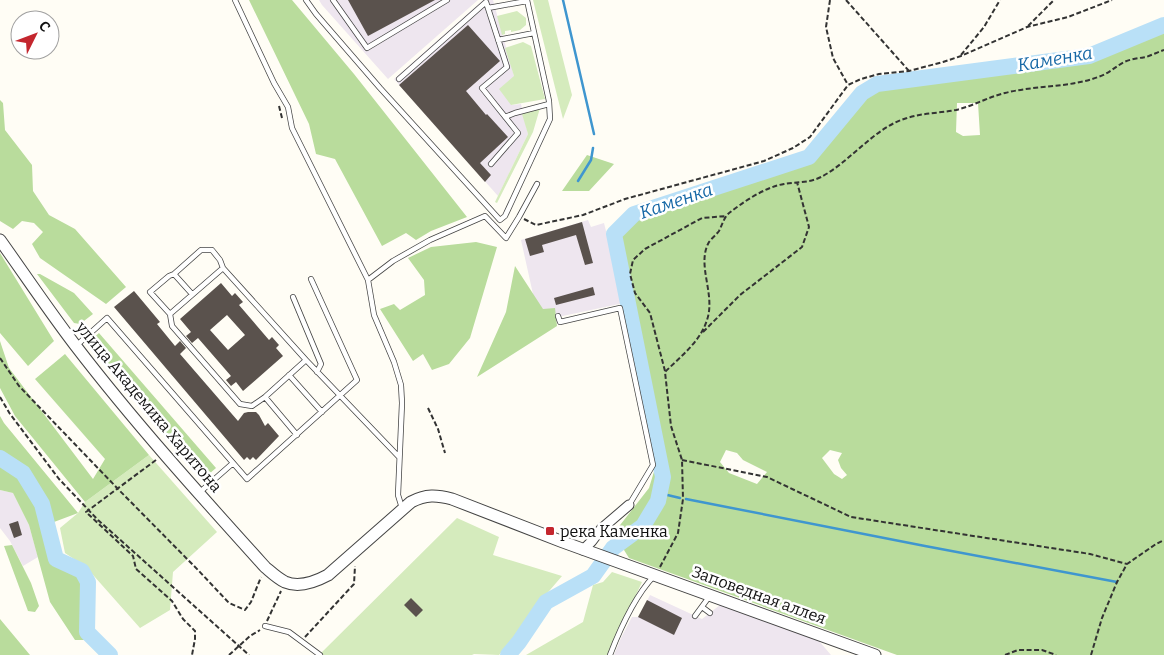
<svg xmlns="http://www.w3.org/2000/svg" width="1164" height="655" viewBox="0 0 1164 655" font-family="Bitter,serif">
  <rect width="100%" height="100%" fill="#fffdf5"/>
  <path fill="#eee6ef" d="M319,0H478L388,79L322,5Z
    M483,0H493L514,76L511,105L521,104L528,134L498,196L394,79Z
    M588,220L591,227L604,223L624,303L539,321L521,240Z
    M0,490L13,493L29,525L38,557L23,566L10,541L0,528Z
    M650,595L702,619L720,605L819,641L831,655H614L621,638L632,617H639Z"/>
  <path fill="#d5ebbd" d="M533,0H548L572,95L563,119Z
    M517,11L526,18V25L520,30L511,32V30L505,31V34L502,35L497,16Z
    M523,42L531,46L545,99L511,105L499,89L514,76L505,48Z
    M540,108L533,132L497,203L495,202L528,134L522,114Z
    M149,455L217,532L173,572L170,610L140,628L86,567L65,553L60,528L78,513L85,502Z
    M457,518L499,537L493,555L562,576L544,597L513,640L499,655L474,654L472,655H319Z
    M612,572L642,582L635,597L632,607L610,655H526L583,622L593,585L603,582Z"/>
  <path fill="#b9dc9c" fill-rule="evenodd" d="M249,0H292L354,74L467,217L431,231L416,240L406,233L382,246L335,159L316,154L309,124Z
    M1164,29V655H897L629,558L624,550L617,529L649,488L656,465L613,237L636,220L812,162L873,90L1088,61ZM957,103H978L980,135L963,136L956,132ZM726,450L737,453L743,460L767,472L757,484L729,473L720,462ZM830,450L842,453L838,460L841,468L847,475L842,479L834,474L822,458Z
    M0,100L3,103L5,130L32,165L33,191L49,215L75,229L126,287L106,304L40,258L32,244L43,232L34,223L22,221L13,229L0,221Z
    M587,155L614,164L589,191H562Z
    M476,242L497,247L470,338L449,364L432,370L423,354L413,361L380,309L394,304L400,310L425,295L424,280L408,258L431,247Z
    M0,253L54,341L28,366L0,333Z
    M515,266L543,309L555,308L557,326L477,377L506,312Z
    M37,274H40L74,293L93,314L80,324L74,323Z
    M99,333L216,468L202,480L123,387L91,347V340Z
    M0,341L9,368L93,479L105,459L35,379L65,354L149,455L85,502L15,416L0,388Z
    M0,416L4,423L78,513L54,522L60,556L91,575V640H75L50,602L29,525L13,493L0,490Z
    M12,545L31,583L39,606L35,612L28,611L4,546Z
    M0,619L30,655H0Z"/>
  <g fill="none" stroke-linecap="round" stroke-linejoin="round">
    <path stroke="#3f96cf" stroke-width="2.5" d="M563,0L594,134
      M578,181L591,160L593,148
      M659,493L680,498
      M686,499L925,546L1117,582
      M508,655H509"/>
    <path stroke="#b9e0f7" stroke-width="16" d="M0,458L23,473L42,504L56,559L82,571L88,582L87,632L110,655
      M508,655L519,642L546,602L593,576L613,548L643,526L658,501L663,477L614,234L634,214L809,157L862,93L877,84L1089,56L1164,25"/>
  </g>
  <path fill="#5a524d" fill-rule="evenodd" d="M348,0H435L368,36Z
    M468,25L500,61L466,91L486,115L487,114L508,137L480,163L491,175L485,182L399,85Z
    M582,222L593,263L585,265L576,235L542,245L544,252L530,256L525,239Z
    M221,283L232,296L235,293L243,302L239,305L269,340L272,337L279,345L276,348L283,356L243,391L236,382L231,386L226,380L231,376L198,338L192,343L186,336L191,332L180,319ZM227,315L245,335L228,350L210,330Z
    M593,287L595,295L556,305L554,298Z
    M134,291L160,322L157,324L175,346L180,341L186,348L180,354L238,421L244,413L248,412H256L259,415L265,426L268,423L279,436L256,460L253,457L250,460L247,457L244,460L114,307Z
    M18,521L22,535L14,538L9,524Z
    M411,598L423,610L416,617L404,605Z
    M647,600L682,618L674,635L638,617Z"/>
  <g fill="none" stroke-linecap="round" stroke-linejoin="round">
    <g stroke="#444" stroke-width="6">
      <path id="service" d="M235,0L274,83L288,107L292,128L368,280L374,315L394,362L401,385L402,403L398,495L402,508
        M306,0L316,14L380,88L500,220L505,216L550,119L549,101L527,0
        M333,0L367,48L447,0
        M488,8L527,1
        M498,40L534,33
        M399,79L486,2L507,67L482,88L518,133L491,164
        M505,117L515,113L549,104
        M368,280L393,261L430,240L485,216L506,238L519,217L537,184
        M192,294L174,274L201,250H212L220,260L223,268
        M293,297L321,364L317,372
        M170,314L150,292L169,276L174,274
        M558,316L560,322L620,308L653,465L629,505
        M77,345L107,318L247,479L357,380L311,279
        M306,360L265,397L252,406L240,404L172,326L170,314L223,268L306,360L399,457
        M289,375L322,412
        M265,397L297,435
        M200,492L233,463
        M702,607L710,613
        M695,616L709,597
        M265,626L289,632L320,655
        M610,655C620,629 635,596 654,576"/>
    </g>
    <g stroke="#444" stroke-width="11">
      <path id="minor" d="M583,550L592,541L601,529L629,505"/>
    </g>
    <g stroke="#444" stroke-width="13">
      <path id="tertiary" d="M0,240C25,275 49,311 75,345C134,422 200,495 265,567C271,572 277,578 285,582C299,588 315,582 328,575L411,502C426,494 437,495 452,499L563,542L875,655"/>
    </g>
    <path stroke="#333" stroke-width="2" stroke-dasharray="5 2.5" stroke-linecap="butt" d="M830,0L826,27L833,58L848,85
      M846,0L909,71
      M1028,26L1054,0
      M961,55L984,27L1000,0
      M279,106L282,118
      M524,219L536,225L583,215L625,199L764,161L793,148L810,137L848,85L861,79L879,74L909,71L943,62L961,56L1027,27L1068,17L1112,0
      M703,332L740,295L802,247L809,227L797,182
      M0,358L19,386L118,489L198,570L229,603L245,610L251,602L261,577
      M665,371L650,313L635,293L630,274L633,260L645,249L702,218L726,216
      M0,397L10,414L59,479L98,520L249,655
      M428,408L438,429L445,453
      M156,460L86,512L133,556L136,569L172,601L183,619L195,631V639L192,655
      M682,460L767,477L851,517L1090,554L1127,564
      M660,567L678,533L683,499L682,460L671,426L665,372C681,356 700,342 707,320C716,294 696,265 709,242C712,238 716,235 719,231C722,225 724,218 728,214C743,202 765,187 784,184C796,182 809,183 821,177C850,162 875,127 907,118C923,113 940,113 956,110C973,106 988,97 1005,93C1036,85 1069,88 1098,77C1108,74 1115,67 1124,62C1131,59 1139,58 1146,57C1152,55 1158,52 1164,50
      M267,621L281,591
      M305,637L354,584L355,566
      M229,655L250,636L260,630
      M1005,655L1018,650H1042L1056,655
      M1091,655L1102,618L1117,582L1127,564L1156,544L1164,540"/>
    <use href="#service" stroke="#fff" stroke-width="4.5"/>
    <use href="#minor" stroke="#fff" stroke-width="9"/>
    <use href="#tertiary" stroke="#fff" stroke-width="11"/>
  </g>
  <rect fill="#c4262e" stroke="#fff" stroke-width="2" x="545" y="526" width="10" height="10" rx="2.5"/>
  <g text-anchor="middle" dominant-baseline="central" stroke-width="5" stroke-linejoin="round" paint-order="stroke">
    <g font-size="16" fill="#111" stroke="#fff">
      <text transform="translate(149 407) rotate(50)">улица Академика Харитона</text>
      <text transform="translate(759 595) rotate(20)">Заповедная аллея</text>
    </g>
    <g font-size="16" fill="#111" stroke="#fff" text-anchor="start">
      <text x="560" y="531">река Каменка</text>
    </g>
    <g font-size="18" font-style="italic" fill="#1768a6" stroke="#fff">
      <text transform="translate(1055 59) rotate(-10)">Каменка</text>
      <text transform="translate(676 201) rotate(-19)">Каменка</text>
    </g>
  </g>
  <g transform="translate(35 35) rotate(48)"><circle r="24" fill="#ffffff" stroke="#a0a0a0"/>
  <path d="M0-4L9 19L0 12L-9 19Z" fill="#c4262e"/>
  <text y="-8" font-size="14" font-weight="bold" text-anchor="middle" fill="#111111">С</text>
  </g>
</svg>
